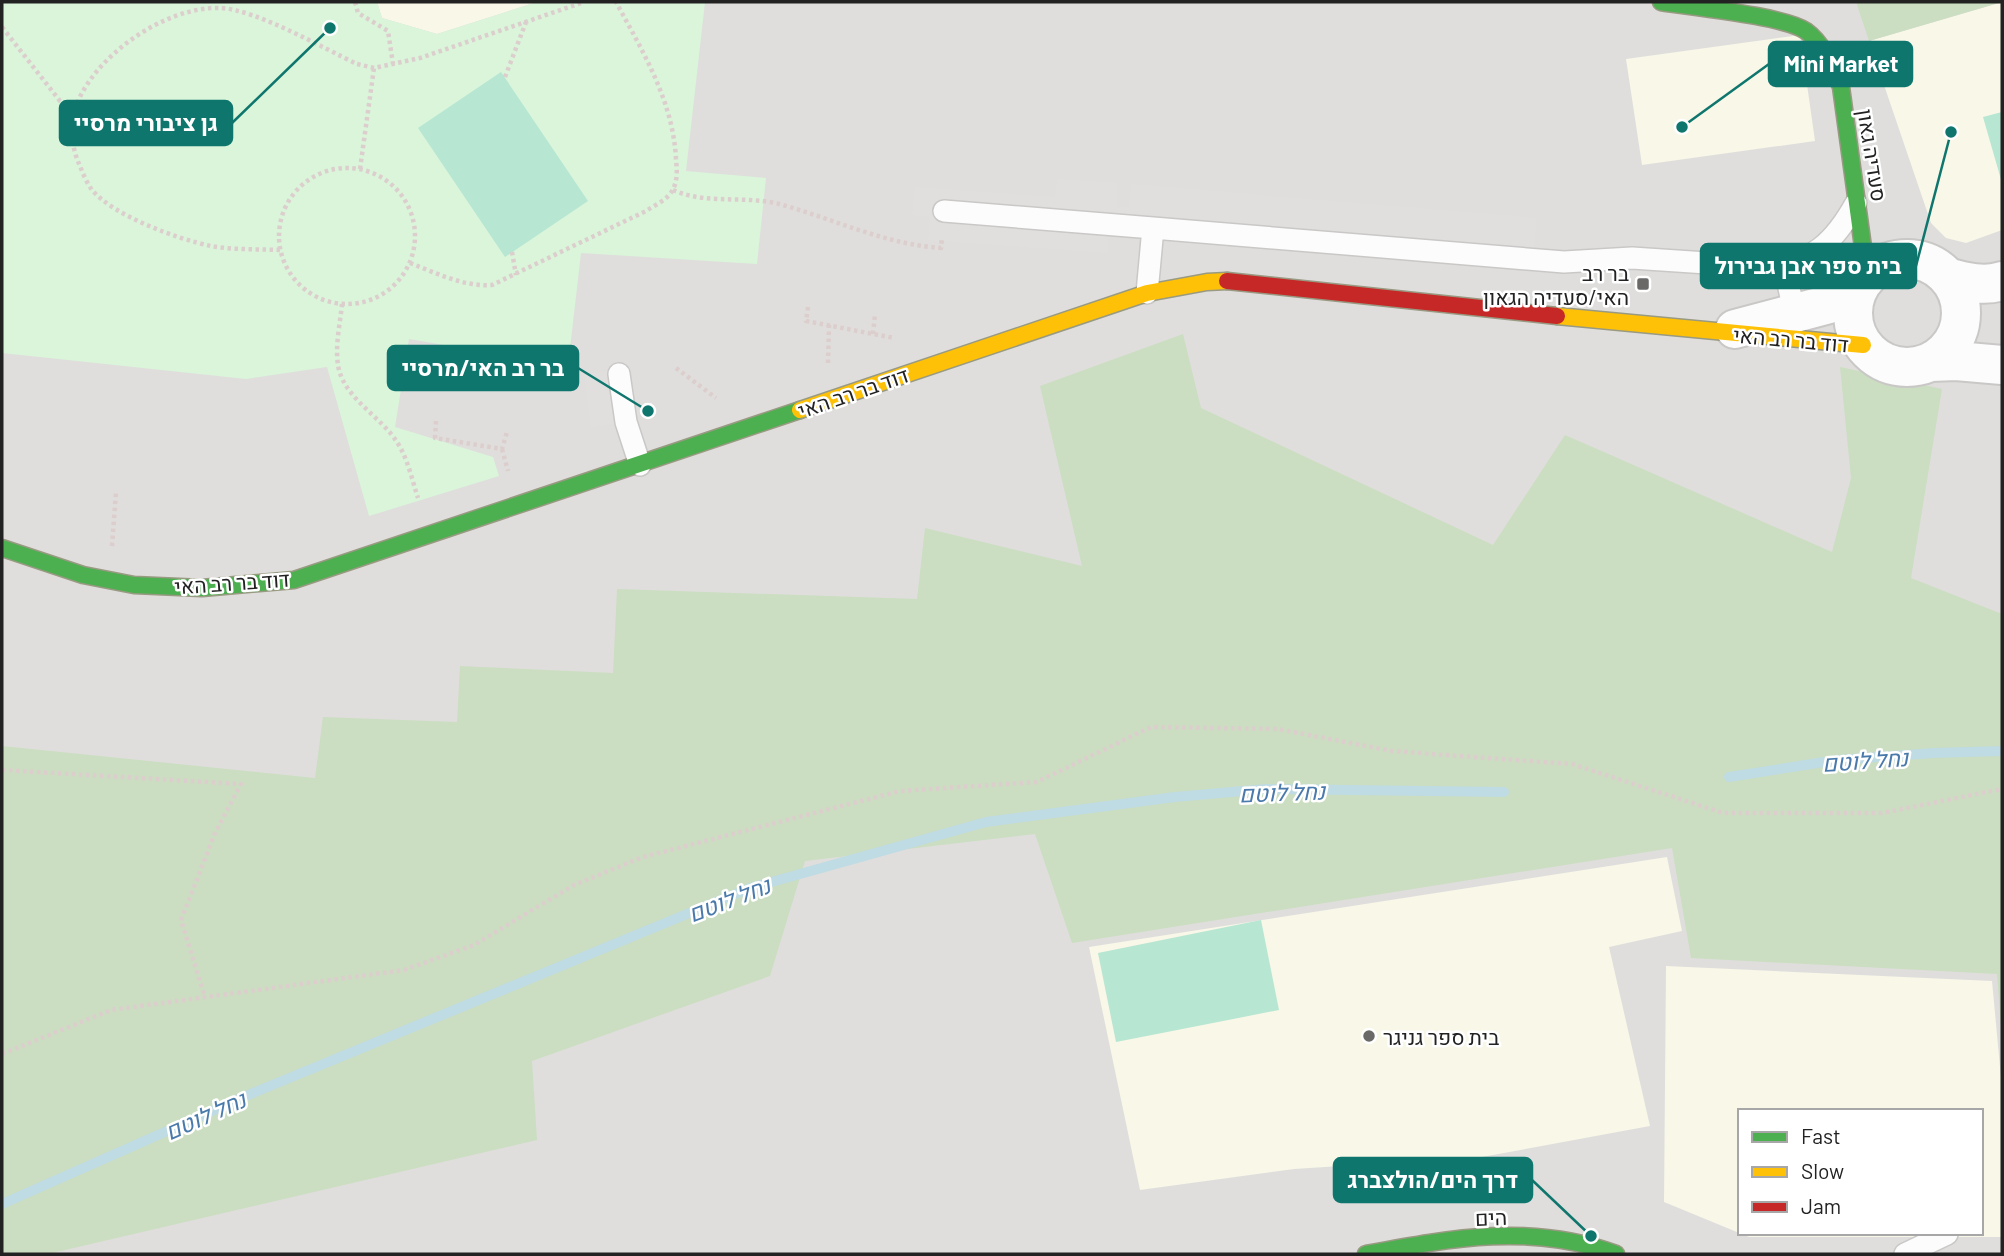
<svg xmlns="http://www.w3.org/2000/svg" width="2004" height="1256" viewBox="0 0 2004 1256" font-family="Barlow,Heebo,sans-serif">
  <rect width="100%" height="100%" fill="#f0eeeb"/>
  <path fill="#dfdedc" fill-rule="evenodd" d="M2,2H2002V1254H2ZM1740,1111H1981V1233H1740Z"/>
  <path fill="#f8f7e8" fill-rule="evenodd" d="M377,2H537L437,34L382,18Z
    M2002,2V230L1966,243L1946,238L1931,223L1869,41Z
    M1800,35L1815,141L1642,165L1626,59Z
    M1667,857L1682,931L1609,947L1650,1126L1482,1157L1294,1169L1140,1190L1089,947Z
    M1666,966L1992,981L2002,1088V1237H1749L1664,1202ZM1740,1111H1981V1233H1740Z"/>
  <path fill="#cbdec1" d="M1856,2H2002L1869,41Z
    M1183,334L1201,408L1493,545L1565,435L1832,552L1851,478L1840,367L1942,389L1911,578L2002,614V1040L1997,974L1691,958L1672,848L1072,943L1035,834L805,861L770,976L532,1061L537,1140L48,1254H2V746L315,778L323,717L457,722L460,666L613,673L617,589L917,599L925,528L1082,566L1040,386Z"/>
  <path fill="#daf5da" d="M2,2H377L382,18L437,34L537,2H705L686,171L766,178L757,264L581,253L568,366L409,339L395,427L493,457L499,476L369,516L327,367L246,379L2,353Z"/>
  <path fill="#b7e6d2" d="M501,72L588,201L505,257L418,128Z
    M2002,112V183L1983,117Z
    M1261,920L1279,1010L1116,1042L1098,953Z"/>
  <path fill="#e0dfde" d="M1057,179L1117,183V207L1129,208L1131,184L1537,218L1533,259L1110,225L1108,253L928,240L930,217L912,215L915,187L1055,197Z
    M625,369L633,421L591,427L584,375Z"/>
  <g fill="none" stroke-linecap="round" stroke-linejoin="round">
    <path stroke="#bfdbe3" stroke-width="10" d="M1729,777L1837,760L1934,753L2002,751
      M2,1204L253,1093L750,888L986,822L1175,797L1266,789L1504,792"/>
    <g stroke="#c9c8c7" stroke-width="24">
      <path id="lane" d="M944,211L1153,228
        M1784,266L1795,315
        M1147,293L1153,228L1564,262L1632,258L1767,267C1812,264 1835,241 1856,203
        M619,374L626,422L640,465
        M1905,1254L1947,1234"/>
    </g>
    <g stroke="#c9c8c7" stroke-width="42">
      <path id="street" d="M1853 313a54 54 0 1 1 108 0a54 54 0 1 1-108 0Z
        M1947,277C1965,282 1984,287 2002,281
        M1735,329L1826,305L1858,288
        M1931,362L1956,361L2002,365"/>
    </g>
    <g stroke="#999a82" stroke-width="19">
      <path id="fast" d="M1661,2C1692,7 1785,16 1806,31C1824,44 1833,68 1841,87L1867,276
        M2,548L83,575L134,585L202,588L294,580L800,410
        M1366,1254C1452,1238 1532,1223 1616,1254"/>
    </g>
    <g stroke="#999a82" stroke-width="19">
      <path id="slow" d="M1557,316L1863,345
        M800,410L1147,293L1207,282L1227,281"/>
    </g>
    <g stroke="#999a82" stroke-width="19">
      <path id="jam" d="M1227,281L1557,316"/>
    </g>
    <path stroke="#dccecd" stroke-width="4.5" stroke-dasharray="3.5 3.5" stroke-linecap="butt" d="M355,2L358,13L388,31L393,64
      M2,27L60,101L75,109
      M505,77L526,22
      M279 236a68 68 0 1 1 136 0a68 68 0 1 1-136 0Z
      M360,169L374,68
      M673,190C706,205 744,195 779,204C834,219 884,244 941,248L942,238
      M280,250C257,249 233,250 211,246C177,239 114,216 92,190C87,183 83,174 80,166C72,149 69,127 75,109C92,57 165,6 220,8C255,9 323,48 357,64L374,68L420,58L584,2
      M512,252L516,275
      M410,263C436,273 464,287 492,285L646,211C655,205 667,200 672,191C678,181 677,170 676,159C673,101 643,52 616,2
      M342,304C340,325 334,349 339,370C347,400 381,417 397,442C408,459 412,480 418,498
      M808,307L806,321L894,338
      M873,334L875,314
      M828,363L829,325
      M676,368L716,398
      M436,421L435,438L502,449L507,432
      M502,449L508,471
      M112,546L116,492
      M2,770L241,784L215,833L181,920L205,998
      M2,1054L111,1010L404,970L474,945L574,885L643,857L900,791L1037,782L1151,727L1278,729L1392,751L1572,764L1723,813H1882L2002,789"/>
    <use href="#lane" stroke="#fdfcfc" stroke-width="21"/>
    <use href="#street" stroke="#fdfcfc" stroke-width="38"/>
    <use href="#fast" stroke="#4caf50" stroke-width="16"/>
    <use href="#slow" stroke="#ffc107" stroke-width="16"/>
    <use href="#jam" stroke="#c62828" stroke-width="16"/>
  </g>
  <g fill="#6a6968" stroke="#fff" stroke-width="2.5">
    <rect x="1636" y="277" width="14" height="14" rx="3.5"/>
    <circle cx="1369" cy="1036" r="7"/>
  </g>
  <g text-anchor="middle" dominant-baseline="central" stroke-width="5" stroke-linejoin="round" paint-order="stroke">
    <g font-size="21" fill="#222" stroke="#fff">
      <text transform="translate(1873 155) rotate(81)">סעדיה גאון</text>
      <text transform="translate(1791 339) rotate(5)">דוד בר רב האי</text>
      <text transform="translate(853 392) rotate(-19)">דוד בר רב האי</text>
      <text transform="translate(232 582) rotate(-4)">דוד בר רב האי</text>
      <text transform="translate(1491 1217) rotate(-2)">הים</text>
    </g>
    <g font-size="21" fill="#222" stroke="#fff" text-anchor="end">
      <text x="1629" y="272">בר רב<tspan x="1629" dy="24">האי/סעדיה הגאון</tspan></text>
      <text x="1383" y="1036" text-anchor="start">בית ספר גניגר</text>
    </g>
    <g font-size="23" font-style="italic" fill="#4a7aab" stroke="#fff">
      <text transform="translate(1865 760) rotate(-4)">נחל לוטם</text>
      <text transform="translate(1282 792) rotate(-2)">נחל לוטם</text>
      <text transform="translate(729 899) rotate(-21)">נחל לוטם</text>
      <text transform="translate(205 1115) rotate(-24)">נחל לוטם</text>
    </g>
  </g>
  <path fill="none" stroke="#0f766e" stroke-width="2.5" d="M1682 127L1769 64M330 28L232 123M1951 132L1916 266M648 411L578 368M1591 1236L1532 1180"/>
  <g fill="#0f766e" stroke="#fff" stroke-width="2.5">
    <circle cx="1682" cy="127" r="7"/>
    <circle cx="330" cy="28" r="7"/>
    <circle cx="1951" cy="132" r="7"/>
    <circle cx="648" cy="411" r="7"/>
    <circle cx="1591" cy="1236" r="7"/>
  </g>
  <g fill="#0f766e" stroke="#0f766e" stroke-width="2.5">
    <rect x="1769" y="42" width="143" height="44" rx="7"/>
    <rect x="60" y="101" width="172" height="44" rx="7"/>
    <rect x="1701" y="244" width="215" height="44" rx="7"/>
    <rect x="388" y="346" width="190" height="44" rx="7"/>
    <rect x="1334" y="1158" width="198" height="44" rx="7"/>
  </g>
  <g font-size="23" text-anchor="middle" font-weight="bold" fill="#fff">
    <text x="1841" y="72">Mini Market</text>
    <text x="146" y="131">גן ציבורי מרסיי</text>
    <text x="1808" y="274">בית ספר אבן גבירול</text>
    <text x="483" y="376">בר רב האי/מרסיי</text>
    <text x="1433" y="1188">דרך הים/הולצברג</text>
  </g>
  <rect width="2004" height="1256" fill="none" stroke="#222222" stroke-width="7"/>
  <rect x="1738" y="1109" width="245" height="126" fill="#ffffff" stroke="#a7a7a7" stroke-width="2"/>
  <rect x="1752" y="1132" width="35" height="10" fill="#4caf50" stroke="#a7a7a7" stroke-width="2"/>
  <text x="1801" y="1144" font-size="21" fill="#222222">Fast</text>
  <rect x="1752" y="1167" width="35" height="10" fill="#ffc107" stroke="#a7a7a7" stroke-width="2"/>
  <text x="1801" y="1179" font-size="21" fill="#222222">Slow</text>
  <rect x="1752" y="1202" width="35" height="10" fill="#c62828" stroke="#a7a7a7" stroke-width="2"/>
  <text x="1801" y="1214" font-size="21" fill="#222222">Jam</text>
</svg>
